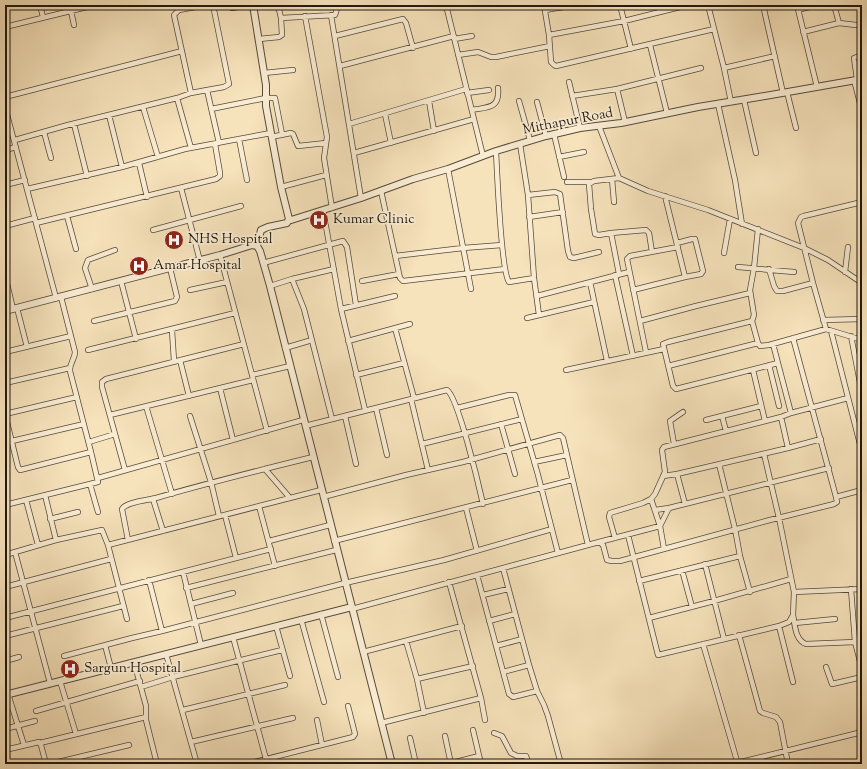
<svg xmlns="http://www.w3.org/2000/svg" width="867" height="769" viewBox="0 0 867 769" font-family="'Sorts Mill Goudy',serif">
  <rect width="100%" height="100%" fill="#f6e2bb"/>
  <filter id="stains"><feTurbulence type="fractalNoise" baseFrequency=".005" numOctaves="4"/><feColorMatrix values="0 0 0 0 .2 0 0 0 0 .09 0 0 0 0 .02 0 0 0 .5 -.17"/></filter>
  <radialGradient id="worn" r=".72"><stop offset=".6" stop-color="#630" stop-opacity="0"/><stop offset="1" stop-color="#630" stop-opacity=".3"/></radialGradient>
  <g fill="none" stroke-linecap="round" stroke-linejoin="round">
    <g stroke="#564b3a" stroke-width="6">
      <path id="minor" d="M40,5L43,17
        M213,5L229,84L224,87L207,90L219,143
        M278,5L281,18L335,15L336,12L337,8L340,5
        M446,5L483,156
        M544,5L549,35L551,62L554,65L556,66L714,29
        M620,5L631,49
        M708,5L724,68L731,102
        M763,5L783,93
        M797,5L817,87
        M545,10L576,5
        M798,10L816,5
        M71,11L74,25
        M331,15L361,198
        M305,16L327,137L324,158L332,208
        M839,23L856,25H862
        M5,27L87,7
        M803,32L839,23L834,5
        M549,35L624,21L688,5
        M335,36L403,19L406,23L413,48
        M259,39L279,37L282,35L281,18
        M454,39L472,36
        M650,45L667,113
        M458,55L478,52L491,57H496L550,46
        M340,66L454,36
        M724,68L775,56
        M264,73L293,70
        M857,79L854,58L862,55
        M854,80L862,111
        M569,82L580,128
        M617,89L701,68
        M787,92L796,128
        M191,93L174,15L179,10L206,5
        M467,93L489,90
        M572,96L617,89L625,122
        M5,97L182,51
        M177,98L191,93L207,90
        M744,100L756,153
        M429,101L434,131
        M519,101L530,140
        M537,102L546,136
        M718,104L735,180L742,224
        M5,107L56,298
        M143,107L158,157
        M211,109L266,98H275L282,134
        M472,110C488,107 500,109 498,88
        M385,114L391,143
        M109,115L122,167
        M74,124L87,176
        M349,124L466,89
        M599,126L619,178L648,191L708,210L804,248L828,260L862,283
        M44,132L51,158
        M554,134L564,177
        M271,137L291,133L293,134L298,146L326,143
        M239,139L247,180
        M15,140L68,125L177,98L191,148
        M520,144L528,195L534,278L539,315
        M5,150L16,147
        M496,151C497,171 501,271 509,282L534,278
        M354,153L474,119
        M559,157L584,152
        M139,163L147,197
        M448,169L471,289
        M619,178L594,181L589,184L591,209L595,234L599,235L611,233L646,230L649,233L652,252
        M612,179L614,202
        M567,182H590
        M5,185L25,180
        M281,187L326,175
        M181,188L200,261
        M27,189L122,167L185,149L271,133
        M381,191L400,278L403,281L505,269
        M528,195L555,192L560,194L568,251L570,257L574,258L599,252
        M323,210L341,309L365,410
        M67,216L76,249
        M529,217L563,212
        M36,223L216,179L220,176V173L215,144
        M5,226L35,218
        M153,230L241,206
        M611,233L619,274
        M677,243L692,239H695L703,271L701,274L685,277
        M724,253L730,219
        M220,255L267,431
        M395,256L463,248L502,245
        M263,263L343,241L347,247L356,305
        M738,267L794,272
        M769,269L774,286L777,291H783L813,283
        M845,272L848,247
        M5,275L13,309
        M615,275L633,356
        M292,279L304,309L332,419
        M121,281L136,339
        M362,281L399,274
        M590,282L607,361
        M270,286L292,279L334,269
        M92,289L85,268L88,260L115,250
        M190,290L227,282
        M633,290L685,277L665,196
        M537,296L629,272
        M17,308L27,347
        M341,309L395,296
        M527,318L594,302
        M823,320L862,319
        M94,321L175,301L177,297L170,268
        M640,321L696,306L750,293
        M752,321L754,315L750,290L754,268L758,229
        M395,328L414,398
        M826,329L813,283L798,223L801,217L804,216L862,202
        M172,330L174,361
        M831,331L862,452
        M851,336L862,393
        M348,341L410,324
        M773,344L791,413
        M285,348L312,340
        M88,350L235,313
        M5,352L71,336
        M646,352L627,259L630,256L678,247
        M180,360L189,396
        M778,363L676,389L673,386L663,344L668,342L752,321L758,343L760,346L769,345L826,329L862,340
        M769,365L779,406
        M668,366L758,343
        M566,370L664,349
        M753,370L765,421
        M252,375L290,366
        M356,375L404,363
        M5,383L70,368
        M220,388L233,440
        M411,399L428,470
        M146,406L172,494
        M376,408L387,455
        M457,408L509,395H515L538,475L558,553
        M5,414L18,467L20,470L91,452
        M5,414L77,397
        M110,415L253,380
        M190,416L211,482L219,516
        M345,416L356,464
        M722,416L726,431
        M781,417L788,448
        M706,420L761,406
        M501,424L515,474
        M305,426L447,390C458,397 479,486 483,504
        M12,441L84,424
        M89,442L115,434
        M422,444L522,419
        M674,444L670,421L683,412
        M534,462L567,455
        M719,464L735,529L740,556L750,592
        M265,469L290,498
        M125,470L102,387V382L106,379L244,344
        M663,476L677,474
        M98,478L303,420
        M90,484L98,512
        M45,495L56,540
        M323,497L406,475L463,462L560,435L563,438L588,545
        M836,497L862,490
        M153,499L163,531
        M651,499L660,526L664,549
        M26,500L38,545
        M685,504L677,474L788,448L821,439
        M5,505L98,482L91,452L70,371C69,364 75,359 75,352L61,297
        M259,506L275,566
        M466,508L477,551
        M655,510L669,508
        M225,515L236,558
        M50,519L78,512
        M628,535L658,655L779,626L789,622L793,615L794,592L779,518L764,454
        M615,538L609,517L610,513L643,503L651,499L655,494L665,472L662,450L664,447L781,417L791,413L848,398
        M128,540L122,509C126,502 148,500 156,498C208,483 260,470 313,457
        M269,541L330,525
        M334,541L572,480
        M599,542L660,526L669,508L829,468
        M108,545L321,490
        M15,552L50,683
        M5,555L56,540L102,530L108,545L127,619
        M705,564L724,639
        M503,568L529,665L537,691L544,705L548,716L561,764
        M682,570L692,607
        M183,572L201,645
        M477,575L509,694L513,697L537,691
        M149,580L162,631
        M639,581L740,556
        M449,582L481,698L485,720
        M5,587L111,559
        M186,588L336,550
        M851,589L855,642L862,669
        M794,592L862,589
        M483,595L508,589
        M191,604L233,593
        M352,609L599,542L603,545L607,560L612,561H620L770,520L834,504L837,502L836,497L793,338
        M321,614L338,677
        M793,615C795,625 795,640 806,644L855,642
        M5,618L271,549
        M649,618L714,601L791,579
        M301,619L324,702
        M489,621L515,614
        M795,623L835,619
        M276,626L290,676
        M779,626L793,682
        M739,635L760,711L763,713L776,717L780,722L788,764
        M5,636L123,606
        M233,637L266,759
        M406,641L417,679L424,713
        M703,644L737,761L741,762L862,732
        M105,645L111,668
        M496,646L522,639
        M363,652L462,626
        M166,654L197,764
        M64,656L132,638L162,631L345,583L444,560L552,529
        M5,661L19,657
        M134,662L146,706V720L157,764
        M826,667L832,684L862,677
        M503,672L529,665
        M417,679L473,666
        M60,681L76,734
        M141,687L173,677L282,650
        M8,694L24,745
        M183,710L285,685
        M36,711L140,681
        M317,720L322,745
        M381,723L481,698
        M5,729L35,721
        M473,730L481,764
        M494,733L502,736L511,753L517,756H526L529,764
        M445,736L451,764
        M410,738L416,764
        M191,742L293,718
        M40,743L146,717
        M5,750L39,742L41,745L46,764
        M50,764L129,745
        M247,764L353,737L355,734L348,706
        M448,764L479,756"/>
    </g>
    <g stroke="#564b3a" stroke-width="8">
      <path id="tertiary" d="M230,5L232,7L245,5
        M253,5L266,85V106L281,187L289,219L287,223L268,227L261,230L257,246L260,251L270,286L392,764
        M288,221L361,198L413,179L448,169L496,151L546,136L580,128L621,123L698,107L765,96L862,79
        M5,311L220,255L252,245L257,246
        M5,695L352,607"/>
    </g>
    <use href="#minor" stroke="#f9ecd3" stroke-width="4.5"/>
    <use href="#tertiary" stroke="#f9ecd3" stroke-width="6"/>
  </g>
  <defs>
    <g id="hospital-disc" transform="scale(1)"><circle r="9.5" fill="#8f2418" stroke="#f9ecd3"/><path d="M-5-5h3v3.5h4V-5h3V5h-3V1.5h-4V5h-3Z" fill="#fff"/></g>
  </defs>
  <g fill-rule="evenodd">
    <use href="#hospital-disc" x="319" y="220"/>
    <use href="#hospital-disc" x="174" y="240"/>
    <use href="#hospital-disc" x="139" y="266"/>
    <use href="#hospital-disc" x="70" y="669"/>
  </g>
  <g text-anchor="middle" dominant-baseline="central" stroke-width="3.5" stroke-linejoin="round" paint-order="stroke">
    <g font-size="14" fill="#21190f" stroke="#f9ecd3">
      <text transform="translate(568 122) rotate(-11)">Mithapur Road</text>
    </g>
    <g font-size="14" fill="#21190f" stroke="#f9ecd3" text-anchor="start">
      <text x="333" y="220">Kumar Clinic</text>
      <text x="188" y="240">NHS Hospital</text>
      <text x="153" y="266">Amar Hospital</text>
      <text x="84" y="669">Sargun Hospital</text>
    </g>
  </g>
  <rect width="867" height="769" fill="none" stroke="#f6e2bb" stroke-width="20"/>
  <rect x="6" y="6" width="855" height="757" fill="none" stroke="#21190f" stroke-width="2"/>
  <rect x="10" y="10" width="847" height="749" fill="none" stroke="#21190f"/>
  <rect width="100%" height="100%" filter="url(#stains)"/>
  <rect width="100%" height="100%" fill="url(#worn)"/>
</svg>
